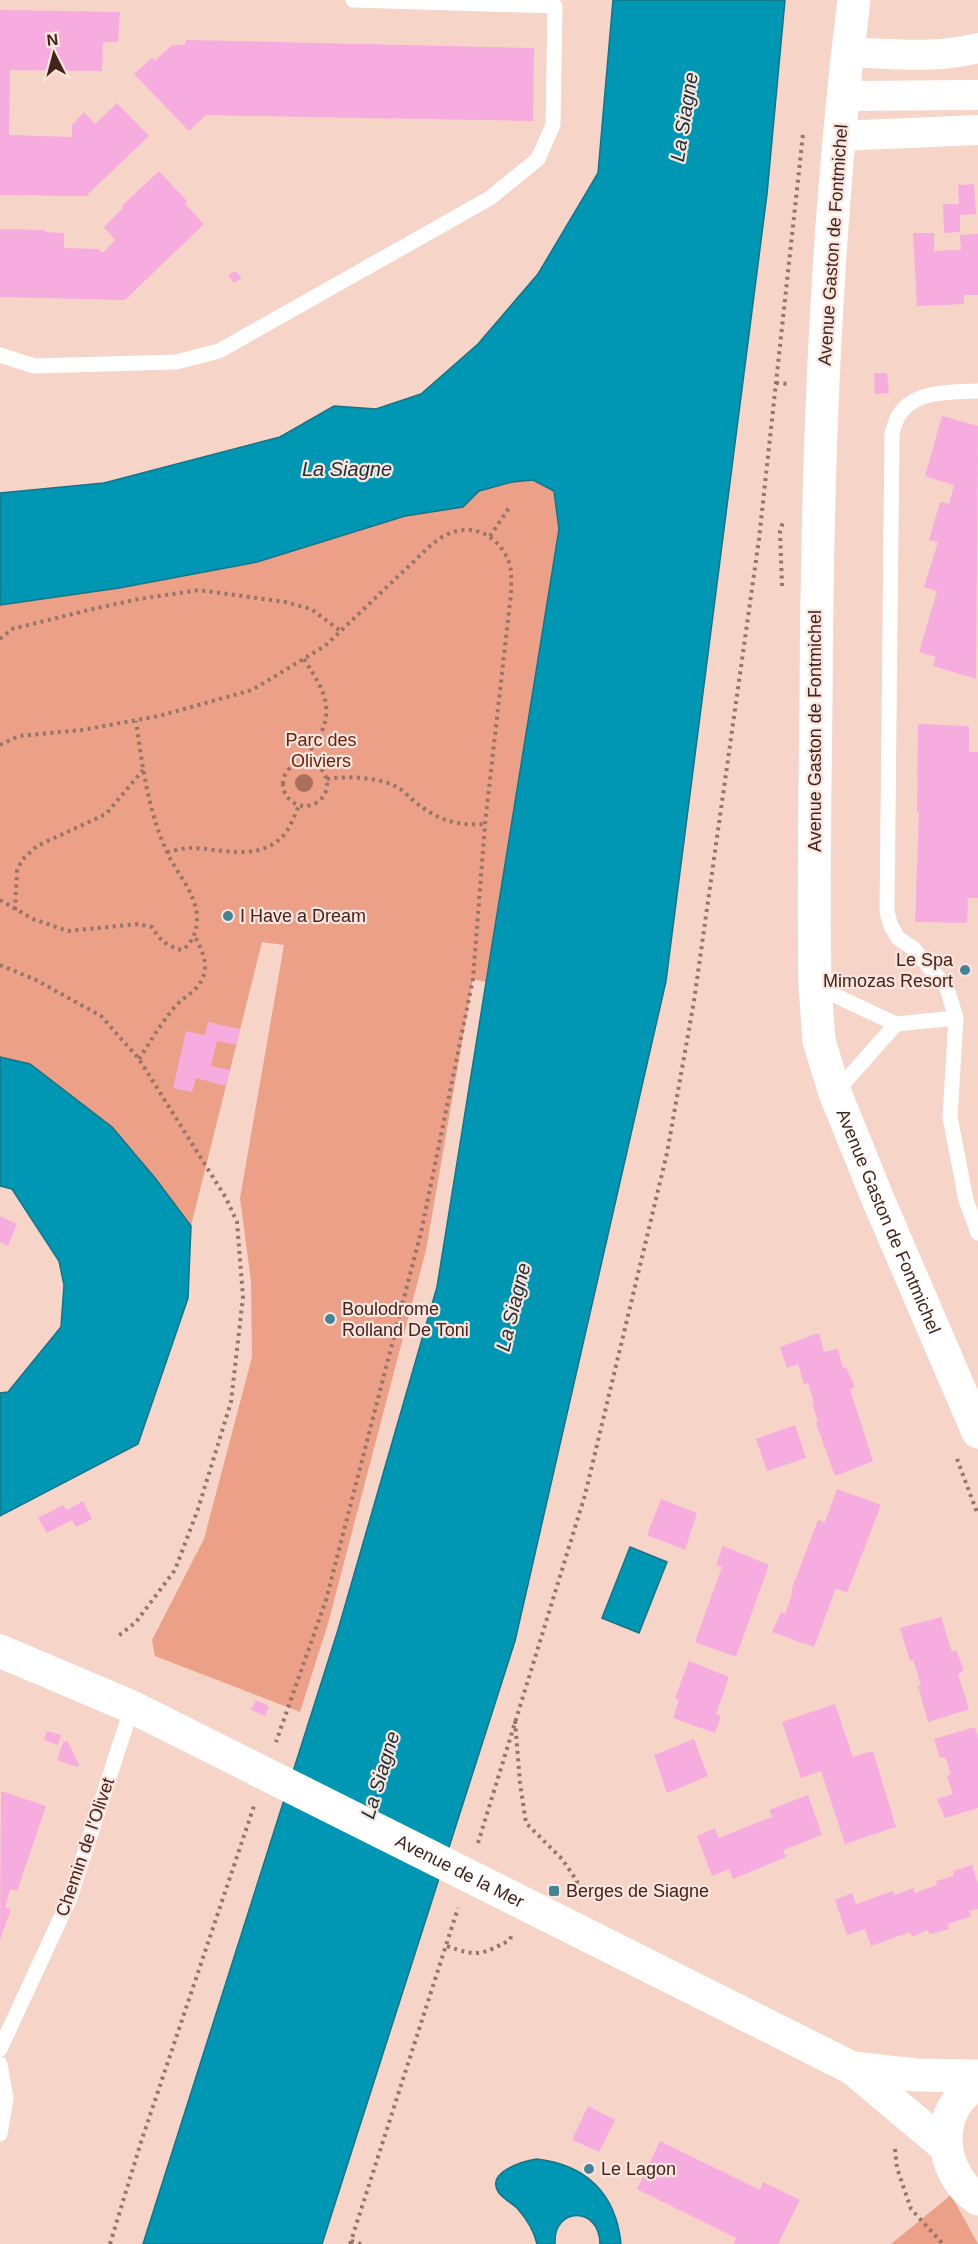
<svg xmlns="http://www.w3.org/2000/svg" width="978" height="2244" viewBox="0 0 978 2244" font-family="Helvetica,sans-serif">
  <rect width="100%" height="100%" fill="#f7d4c8"/>
  <path fill="#eba087" d="M533,480L554,491L559,529L486,982L473,979L426,1250L329,1620L300,1712L155,1656L152,1640L204,1539L252,1357L251,1281L240,1198L284,945L262,942L191,1226L155,1178L30,1064L0,1057V605L119,588L257,562L405,516L463,507L479,491L512,482Z
    M951,2195L978,2244H891Z"/>
  <path fill="#0097b5" stroke="#147486" stroke-width="1.5" d="M613,0H785L767,194L666,981L515,1641L322,2244H143L338,1630L437,1287L559,529L554,491L533,480L512,482L479,491L463,507L405,516L257,562L119,588L0,605V493L104,483L280,437L334,406L376,409L421,394L478,344L538,274L598,173Z
    M0,1057L30,1064L112,1127L155,1178L191,1226L188,1298L138,1444L0,1516V1393L8,1392L61,1327L64,1285L59,1261L12,1189L0,1186Z
    M630,1547L667,1562L639,1633L602,1618Z
    M537,2159C587,2165 616,2194 621,2244H600C600,2206 553,2206 555,2244H537C534,2231 526,2218 517,2208C511,2203 504,2199 499,2193C484,2172 524,2161 537,2159Z"/>
  <path fill="#f6acdf" d="M0,10L120,12L118,42H103L102,71L10,70L9,135L72,137V125L84,112L95,124L117,103L149,136L86,196L0,195Z
    M186,40L534,48L533,121L206,115L189,131L134,74L152,58L155,61L172,45H185Z
    M159,171L187,201L185,204L204,224L125,300L0,297V229L45,230V232L64,233V248L98,249L103,253L115,240L104,227L123,208L122,206Z
    M974,184L976,214L960,215V232L944,233L943,204H959L958,185Z
    M913,233H934V251L961,250L960,235L978,234V295H964V304L917,306Z
    M235,271L242,278L234,283L228,275Z
    M874,373H887L889,393L875,394Z
    M942,416L978,426L976,679L933,666L936,657L919,652L937,591L924,587L938,542L929,540L940,502L949,504L954,485L925,476Z
    M918,724L969,726V752H978V898H968L967,923L915,922L919,812L917,811Z
    M208,1022L240,1029L236,1045L217,1041L211,1066L230,1070L226,1086L196,1078L192,1092L173,1088L186,1031L205,1035Z
    M0,1216L17,1224L8,1246L0,1242Z
    M819,1333L824,1352L838,1349L843,1368L846,1367L855,1387L850,1389L873,1461L835,1476L816,1423L818,1422L812,1403H814L808,1383L804,1384L798,1364L787,1368L780,1347Z
    M795,1425L806,1458L767,1471L756,1439Z
    M837,1489L881,1505L847,1593L836,1588L814,1647L772,1632L781,1612L785,1614L793,1592L791,1591L818,1520L825,1522Z
    M661,1499L697,1513L685,1550L647,1535Z
    M83,1501L92,1519L76,1527L72,1520L47,1533L38,1518L63,1505L67,1510Z
    M723,1546L769,1565L736,1657L695,1642L722,1567L716,1565Z
    M941,1617L952,1652L956,1650L964,1670L958,1674L969,1709L928,1722L918,1686L921,1685L913,1660L910,1661L900,1628Z
    M689,1661L729,1677L716,1714L721,1716L715,1733L673,1718L679,1700L675,1698Z
    M256,1700L269,1706L265,1716L251,1710Z
    M835,1704L853,1757L873,1751L896,1827L845,1844L821,1771L801,1778L782,1722Z
    M975,1727L978,1738V1808L945,1818L937,1799L953,1794L947,1776L951,1774L945,1757L940,1758L934,1739Z
    M47,1731L61,1735L58,1745L44,1740Z
    M694,1739L708,1776L667,1793L654,1755Z
    M67,1740L79,1765L78,1767L57,1760L63,1743Z
    M1,1791L46,1806L17,1891L10,1889L5,1908L11,1909L0,1940Z
    M808,1795L822,1835L783,1850L786,1857L733,1879L729,1869L712,1876L697,1836L715,1828L718,1838L772,1817L769,1810Z
    M972,1865L978,1884V1909L969,1911L971,1916L948,1924L949,1929L931,1934L927,1930L912,1937L910,1932L871,1946L865,1929L847,1935L835,1900L852,1893L856,1904L893,1891L895,1895L913,1888L915,1893L937,1885L936,1881L954,1876L953,1871Z
    M588,2106L615,2120L599,2152L572,2140Z
    M660,2141L760,2190L763,2182L800,2200L778,2244H733L736,2238L637,2189Z"/>
  <g fill="none" stroke-linecap="round" stroke-linejoin="round">
    <path stroke="#967469" stroke-width="4" stroke-dasharray="3 4.5" stroke-linecap="butt" d="M776,383L790,384
      M490,536L511,505
      M782,586L780,531L783,522
      M0,639L12,629L93,609L139,599L199,590L285,602L311,609L342,632
      M304,659C319,683 335,704 321,733C315,743 309,750 306,762
      M0,745L19,736L82,730L159,716L252,690L325,646L432,544C437,541 442,536 448,534C476,522 501,538 510,565C512,574 511,584 511,593L485,824L473,979L422,1228L326,1600L276,1742
      M283 784a22 22 0 1 1 44 0a22 22 0 1 1-44 0Z
      M327,779C347,776 369,777 388,783C399,786 407,795 415,802C438,820 456,826 485,824
      M167,852C174,851 182,848 190,848C220,848 255,862 281,838C289,831 295,815 299,805
      M0,900L33,919L68,931L138,924L152,927C160,940 166,946 182,950C195,942 199,924 196,909C191,887 176,872 167,852C148,811 142,764 136,721
      M15,910L17,871L22,860L37,846L106,814L143,770
      M0,965L36,980L101,1016L139,1059L226,1198L237,1222L243,1297L231,1402L198,1509L175,1570L136,1622L117,1637
      M139,1059C150,1042 160,1025 173,1009C180,1000 190,995 197,987C212,970 203,951 194,935
      M957,1459L978,1515
      M515,1721L520,1783L526,1823L562,1859L577,1881L576,1892
      M478,1843L585,1495L667,1153L694,1001L759,539L803,134
      M447,1946C477,1957 481,1955 510,1940L512,1933
      M895,2149L897,2168L911,2209L943,2244
      M351,2241L361,2244
      M110,2244L141,2142L254,1806
      M350,2244L458,1908"/>
    <path stroke="#fff" stroke-width="15" d="M0,355L34,366L176,362L219,351L490,198L538,159L553,125L555,6L353,0
      M978,391C952,392 914,390 899,415C896,420 894,427 892,433L887,912L891,926L898,938L914,949L947,988L956,1018L950,1117L966,1200L978,1233
      M815,986L896,1024L835,1093
      M896,1024L956,1018
      M0,2049L70,1898L132,1707
      M0,2064L6,2099L0,2134"/>
    <path stroke="#fff" stroke-width="30" d="M848,52C890,54 936,59 978,48
      M844,96L978,95
      M840,136L978,130"/>
    <g stroke="#fff" stroke-width="33">
      <path id="s1" d="M854,0C825,233 817,469 816,703C815,798 813,892 815,986L819,1041L835,1093L880,1204L978,1432"/>
      <path id="s2" d="M0,1651L132,1707L852,2068L945,2146"/>
      <path d="M852,2068L916,2075L978,2076"/>
      <path d="M978,2084C933,2107 938,2173 978,2199"/>
    </g>
  </g>
  <circle fill="#a9705a" cx="304" cy="783" r="9"/>
  <g fill="#438496" stroke="#f8e5df" stroke-width="2">
    <circle cx="228" cy="916" r="6"/>
    <circle cx="965" cy="970" r="6"/>
    <circle cx="330" cy="1319" r="6"/>
    <rect x="548" y="1885" width="12" height="12" rx="3"/>
    <circle cx="589" cy="2169" r="6"/>
  </g>
  <g text-anchor="middle" dominant-baseline="central" stroke-width="4.5" stroke-linejoin="round" paint-order="stroke">
    <g font-size="18" fill="#442318" stroke="#f8e5df">
      <text transform="translate(833 245) rotate(-86)">Avenue Gaston de Fontmichel</text>
      <text transform="translate(815 731) rotate(-90)">Avenue Gaston de Fontmichel</text>
      <text stroke="none"><textPath href="#s1" startOffset="1236">Avenue Gaston de Fontmichel</textPath></text>
      <text transform="translate(85 1847) rotate(-71)">Chemin de l'Olivet</text>
      <text stroke="none"><textPath href="#s2" startOffset="510">Avenue de la Mer</textPath></text>
    </g>
    <g font-size="18" fill="#6a1e00" stroke="#f8e5df">
      <text x="321" y="740">Parc des<tspan x="321" dy="21">Oliviers</tspan></text>
    </g>
    <g font-size="18" fill="#442318" stroke="#f8e5df" text-anchor="start">
      <text x="240" y="916">I Have a Dream</text>
      <text x="953" y="960" text-anchor="end">Le Spa<tspan x="953" dy="21">Mimozas Resort</tspan></text>
      <text x="342" y="1309">Boulodrome<tspan x="342" dy="21">Rolland De Toni</tspan></text>
      <text x="566" y="1891">Berges de Siagne</text>
      <text x="601" y="2169">Le Lagon</text>
    </g>
    <g font-size="20" font-style="italic" fill="#1c3036" stroke="#f8e5df">
      <text transform="translate(684 117) rotate(-81)">La Siagne</text>
      <text x="347" y="469">La Siagne</text>
      <text transform="translate(513 1307) rotate(-76)">La Siagne</text>
      <text transform="translate(380 1775) rotate(-73)">La Siagne</text>
    </g>
  </g>
  <g transform="translate(54 54) rotate(354)" stroke="#f8e5df" stroke-width="4.5" paint-order="stroke">
  <path d="M0-4.5L10 22L0 15L-10 22Z" fill="#442318"/>
  <text y="-9" font-size="16" font-weight="bold" text-anchor="middle" fill="#442318">N</text>
  </g>
</svg>
